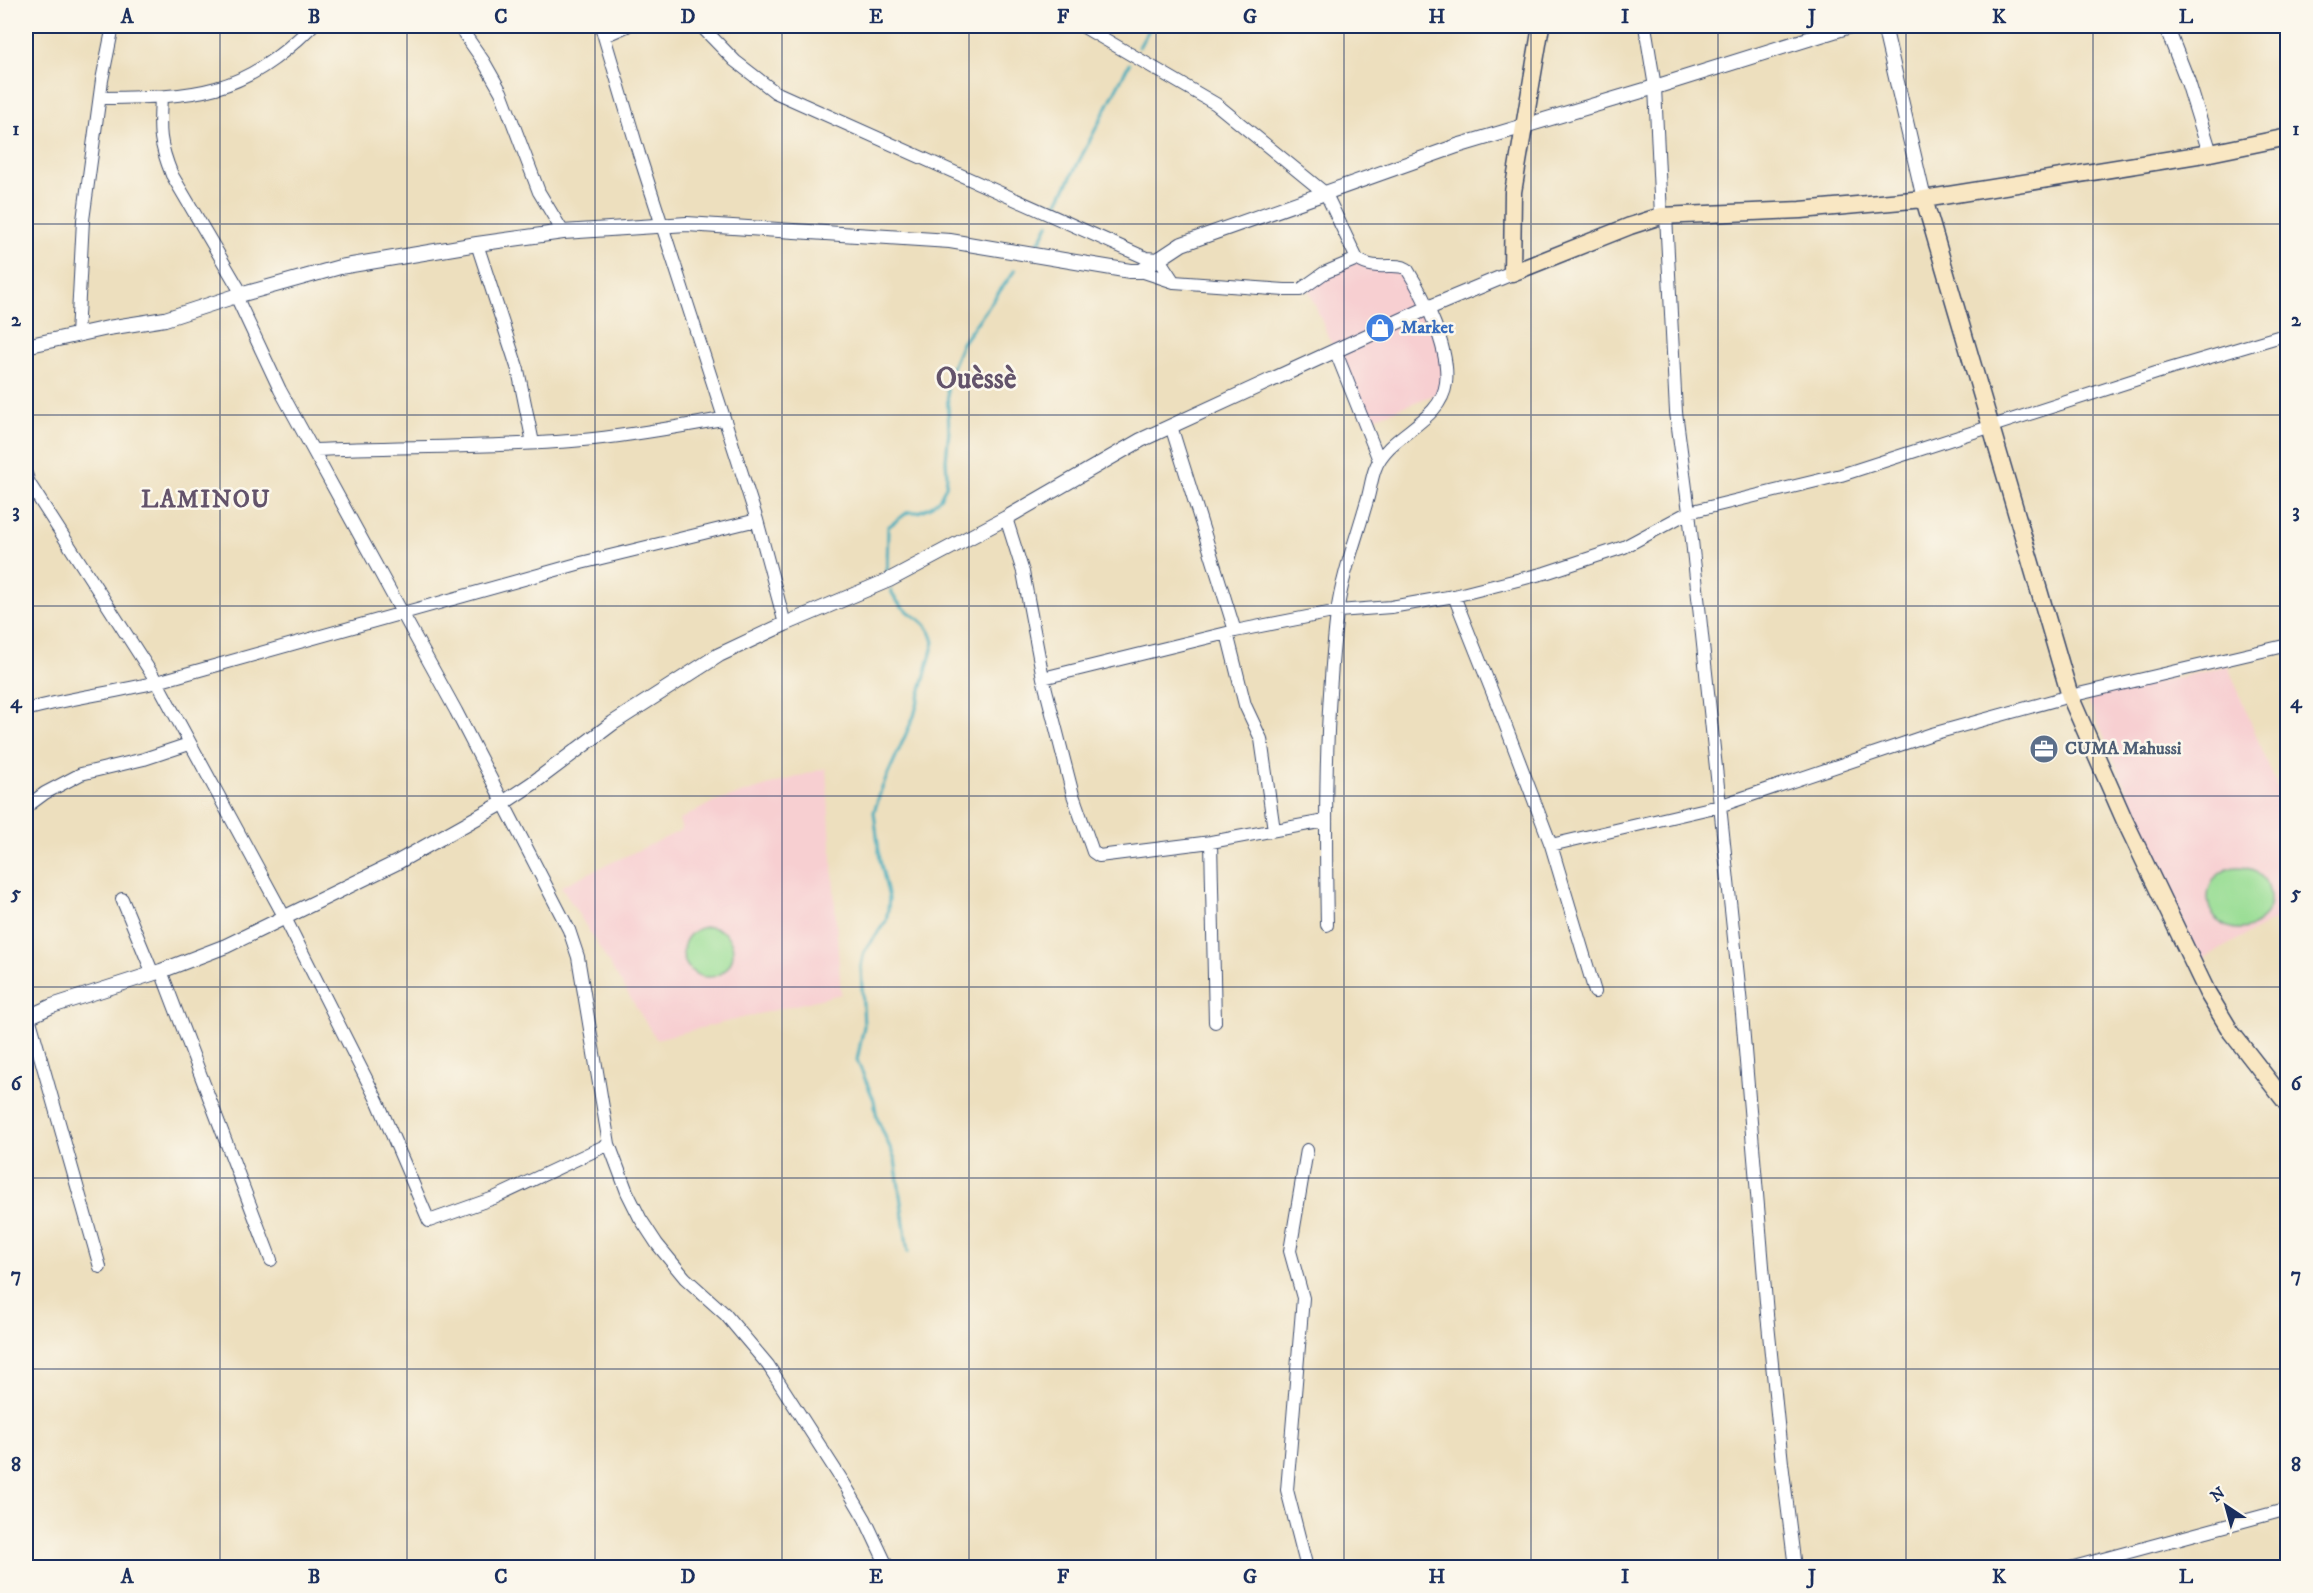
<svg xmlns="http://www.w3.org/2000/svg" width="2313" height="1593" viewBox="0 0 2313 1593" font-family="'IM FELL DW Pica',serif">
  <rect width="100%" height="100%" fill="#fbf7ec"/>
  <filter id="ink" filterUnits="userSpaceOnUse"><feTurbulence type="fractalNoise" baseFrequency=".0167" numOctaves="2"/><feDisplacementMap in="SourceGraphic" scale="12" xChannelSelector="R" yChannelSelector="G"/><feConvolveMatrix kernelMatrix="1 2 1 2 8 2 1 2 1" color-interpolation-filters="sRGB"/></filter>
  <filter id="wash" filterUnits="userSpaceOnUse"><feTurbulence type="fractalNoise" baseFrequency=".008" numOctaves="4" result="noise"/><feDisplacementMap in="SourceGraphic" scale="24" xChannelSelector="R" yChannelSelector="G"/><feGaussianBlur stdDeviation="1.35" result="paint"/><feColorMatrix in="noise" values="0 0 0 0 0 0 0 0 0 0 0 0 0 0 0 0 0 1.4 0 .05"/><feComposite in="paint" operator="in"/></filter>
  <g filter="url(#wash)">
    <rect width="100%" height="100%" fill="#eddfbe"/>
    <path fill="#f7cfd1" d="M1357,259L1404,267L1442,347L1444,391L1364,422L1307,286Z
      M2228,666L2287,811V913L2200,960L2087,698Z
      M826,768L841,994L656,1039L561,886L682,830L679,820L711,803Z"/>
    <path fill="#9bde96" stroke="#5b867a" stroke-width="1.5" d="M2208 898a31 31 0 1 1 62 0a31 31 0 1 1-62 0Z
      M683 952a25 25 0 1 1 50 0a25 25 0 1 1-50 0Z"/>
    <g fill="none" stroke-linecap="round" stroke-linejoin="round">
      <path stroke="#3caabb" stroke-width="3" d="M1139,47L1151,26
        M1056,206L1129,64
        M1033,249L1041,239L1049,223
        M887,571L888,527L908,512H918L930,507L940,498L946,486L947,475L946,460L949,431L947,386L950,372L962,343L1015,270
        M891,590C902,618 926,612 934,642L914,716L881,790L874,812L880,860L889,898L888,909L886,921L864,952L861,966L864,1026L857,1060L874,1100L877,1118L895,1159L908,1252"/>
    </g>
  </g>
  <g filter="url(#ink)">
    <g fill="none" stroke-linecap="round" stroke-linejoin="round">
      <g stroke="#3a496c" stroke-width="14">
        <path id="minor" d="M459,26L484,62L501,92L539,192L563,232
          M601,26L639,154L757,520L785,624
          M701,26L735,61L775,92L1146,258L1159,259L1174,282
          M1082,26L1216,104L1326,194L1357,259C1377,273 1395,261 1407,269C1425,298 1450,349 1446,383C1441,423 1388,433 1375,469C1371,480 1370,492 1366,504C1356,539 1342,576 1337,613C1325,717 1325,821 1327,925
          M1645,26L1655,87L1661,216
          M604,36L627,26
          M100,98C196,97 241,97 312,26
          M161,98C159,131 159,143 172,175L242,294
          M1666,215L1676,412L1689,512L1742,1014L1767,1314L1782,1463L1795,1568
          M477,244L518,370L533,443
          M1141,271L1174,282L1285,290H1300L1324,273L1357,259
          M236,296L280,390L456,711L569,930L578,957L609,1144L627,1192L640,1218L657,1244L685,1278L725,1314L768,1365L845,1485L865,1519L888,1568
          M77,335L83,220L102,80L113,26
          M1335,350L1379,460
          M1171,426L1235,631
          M314,450C404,446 494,448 583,440C630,436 676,427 723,419
          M26,474L29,483L157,682L285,918L378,1102L429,1221L494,1198L609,1144
          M1006,518L1023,572L1043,678L1073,795L1093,852L1099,856L1211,842L1325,821
          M1454,596L1505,724L1551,845L1595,992
          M1227,633L1245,705L1261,739L1274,830
          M1043,678L1235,631L1338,611L1391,607L1454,596L1545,573L1624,547L1689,512L1841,475L2156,373L2288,334
          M26,710C68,698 113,693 157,682L581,563L757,520
          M26,807L45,793L81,774L144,759L189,744
          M1211,842L1215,1022
          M1551,845L1719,806L1932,734L2070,696L2288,645
          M122,899L153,974
          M161,971L271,1260
          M29,1017L100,1267
          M1307,1150L1290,1251L1303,1298L1287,1490L1307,1568
          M2070,1568L2288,1509"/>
      </g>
      <g stroke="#3a496c" stroke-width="16">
        <path id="tertiary" d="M1884,26L1924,199
          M2166,26L2188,82L2210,153
          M26,346L108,328L165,319L236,296L340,267L477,244L563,232L687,224L950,241L1130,271H1141L1182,244L1457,146L1655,87L1850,26
          M26,1018L52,1006L161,971L226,946L396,863L503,803L533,783L613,723L719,655L785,624L889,580L1006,518L1141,440L1428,308L1512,273"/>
      </g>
      <g stroke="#3a496c" stroke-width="19">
        <path id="secondary" d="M1541,26L1513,192L1512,273L1630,226L1661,216L1801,210L1924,199L2210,153L2288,137
          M1924,199L2070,696L2124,819L2207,992L2231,1032L2288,1105"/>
      </g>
      <use href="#minor" stroke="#fff" stroke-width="12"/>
      <use href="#tertiary" stroke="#fff" stroke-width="14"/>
      <use href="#secondary" stroke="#f9e7c3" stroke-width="16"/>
    </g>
  </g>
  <path fill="none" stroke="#1b2f5e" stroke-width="1.5" stroke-opacity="0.55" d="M220,26V1568M407,26V1568M595,26V1568M782,26V1568M969,26V1568M1156,26V1568M1344,26V1568M1531,26V1568M1718,26V1568M1906,26V1568M2093,26V1568M26,224H2288M26,415H2288M26,606H2288M26,796H2288M26,987H2288M26,1178H2288M26,1369H2288"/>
  <defs>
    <g id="shop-disc" transform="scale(1.5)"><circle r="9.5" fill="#3f7fe0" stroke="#fbf7ec"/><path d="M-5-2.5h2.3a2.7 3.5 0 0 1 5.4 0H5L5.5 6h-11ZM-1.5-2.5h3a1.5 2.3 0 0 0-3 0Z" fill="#fff"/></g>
    <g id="office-disc" transform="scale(1.5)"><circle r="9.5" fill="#5c6f8a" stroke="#fbf7ec"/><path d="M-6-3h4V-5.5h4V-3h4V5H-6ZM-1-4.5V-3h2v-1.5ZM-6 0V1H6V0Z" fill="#fff"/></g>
  </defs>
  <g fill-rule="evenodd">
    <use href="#shop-disc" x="1380" y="328"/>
    <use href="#office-disc" x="2044" y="749"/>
  </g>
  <g text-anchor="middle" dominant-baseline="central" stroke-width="5" stroke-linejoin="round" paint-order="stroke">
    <g font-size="18" font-weight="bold" fill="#366cbe" stroke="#fbf7ec" text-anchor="start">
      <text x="1401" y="328">Market</text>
    </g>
    <g font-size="18" font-weight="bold" fill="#4e5e75" stroke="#fbf7ec" text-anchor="start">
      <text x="2065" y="749">CUMA Mahussi</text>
    </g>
    <g font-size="24" font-weight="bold" letter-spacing="1.5" fill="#63536b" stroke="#fbf7ec">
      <text x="206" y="500">LAMINOU</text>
    </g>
    <g font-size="30" font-weight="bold" fill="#63536b" stroke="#fbf7ec">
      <text x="976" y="379">Ouèssè</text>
    </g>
  </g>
  <rect width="2313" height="1593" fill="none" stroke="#fbf7ec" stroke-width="66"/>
  <g transform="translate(2226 1506) rotate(324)" stroke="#fbf7ec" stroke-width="4.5" paint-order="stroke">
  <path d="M0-4.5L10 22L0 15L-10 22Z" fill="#1b2f5e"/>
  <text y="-9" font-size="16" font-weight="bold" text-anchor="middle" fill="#1b2f5e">N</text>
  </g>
  <rect x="33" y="33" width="2247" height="1527" fill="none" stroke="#1b2f5e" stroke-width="2"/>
  <g font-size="20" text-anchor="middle" font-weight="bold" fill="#1b2f5e">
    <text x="127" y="23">A</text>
    <text x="314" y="23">B</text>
    <text x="501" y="23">C</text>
    <text x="688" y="23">D</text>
    <text x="876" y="23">E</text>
    <text x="1063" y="23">F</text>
    <text x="1250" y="23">G</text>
    <text x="1437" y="23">H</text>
    <text x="1625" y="23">I</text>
    <text x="1812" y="23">J</text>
    <text x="1999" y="23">K</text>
    <text x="2186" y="23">L</text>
    <text x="16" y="135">1</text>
    <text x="2296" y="135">1</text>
    <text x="16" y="326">2</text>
    <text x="2296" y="326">2</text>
    <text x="16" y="517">3</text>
    <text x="2296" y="517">3</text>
    <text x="16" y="708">4</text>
    <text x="2296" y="708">4</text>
    <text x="16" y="899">5</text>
    <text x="2296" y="899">5</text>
    <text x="16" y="1090">6</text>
    <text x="2296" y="1090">6</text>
    <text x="16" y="1281">7</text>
    <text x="2296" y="1281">7</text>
    <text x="16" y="1471">8</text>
    <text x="2296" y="1471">8</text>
    <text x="127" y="1583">A</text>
    <text x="314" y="1583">B</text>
    <text x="501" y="1583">C</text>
    <text x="688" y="1583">D</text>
    <text x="876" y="1583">E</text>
    <text x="1063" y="1583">F</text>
    <text x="1250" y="1583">G</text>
    <text x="1437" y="1583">H</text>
    <text x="1625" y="1583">I</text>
    <text x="1812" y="1583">J</text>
    <text x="1999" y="1583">K</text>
    <text x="2186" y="1583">L</text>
  </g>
</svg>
